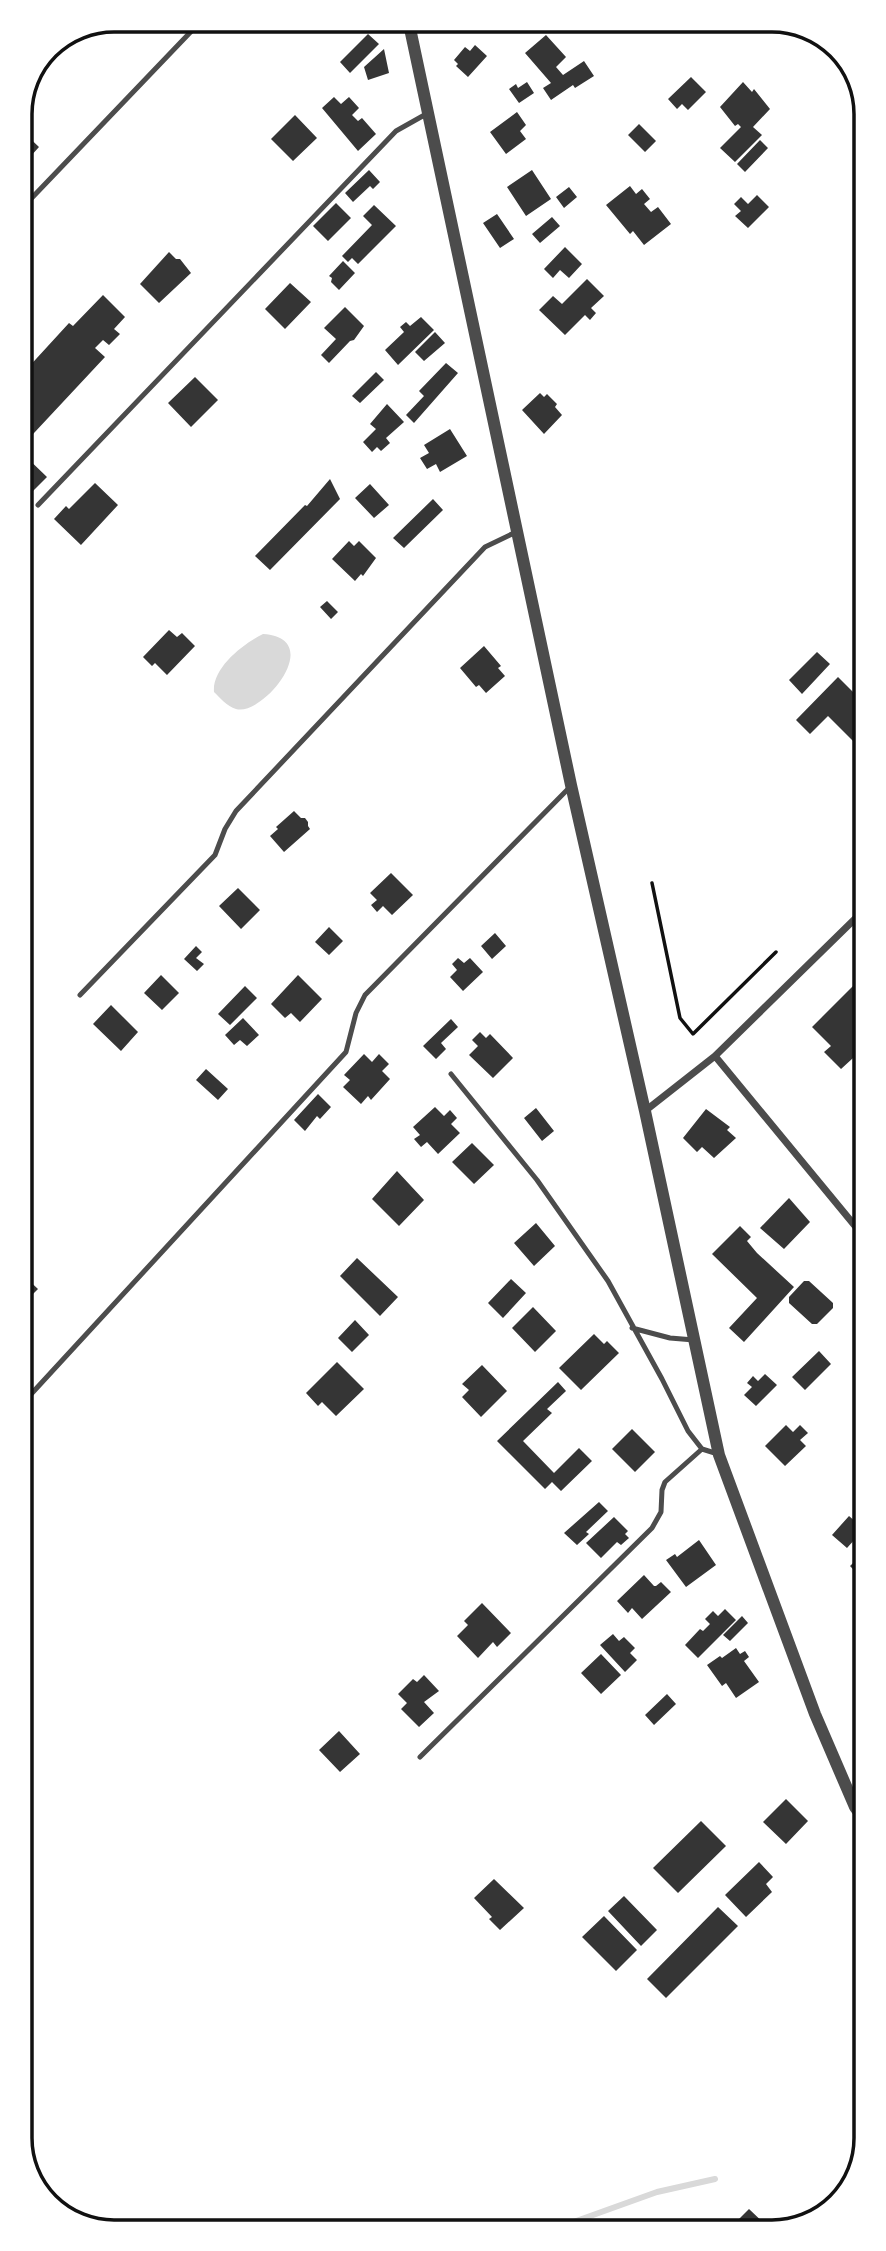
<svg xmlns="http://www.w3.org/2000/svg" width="886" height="2251" viewBox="0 0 886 2251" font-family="Quicksand,sans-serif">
  <rect width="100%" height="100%" fill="#fff"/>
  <path fill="#d9d9d9" d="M263,634C327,638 263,717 236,709C227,706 220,698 214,692C212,668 243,644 263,634Z"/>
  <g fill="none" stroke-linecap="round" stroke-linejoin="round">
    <path stroke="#d9d9d9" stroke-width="6" d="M554,2229L657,2192L715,2179"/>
  </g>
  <path fill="#353535" d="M456,19H483L468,33Z
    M368,34L379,44L350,73L340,62Z
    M546,35L566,57L556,67L563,75L584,61L594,76L575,88L573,85L551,100L543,88L551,83L525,53Z
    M475,45L487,56L468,77L456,66L458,64L454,60L465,47L470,51Z
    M384,49L389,73L368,80L364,67Z
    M691,77L706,92L688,110L682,104L677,109L668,99Z
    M527,82L534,93L519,103L509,89L516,84L518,88Z
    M743,82L752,92L754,89L770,109L753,127L762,135L735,162L720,148L741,127L738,124L735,126L720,107Z
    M334,97L341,104L349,97L359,108L352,115L358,121L362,118L376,134L358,151L322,108Z
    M517,112L526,125L520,131L526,139L506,154L490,132Z
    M295,115L317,138L293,161L271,139Z
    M639,124L656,141L645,152L628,135Z
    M19,128L39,147L20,168V155Z
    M760,140L768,148L745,172L737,164Z
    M369,170L380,182L373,189L370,186L353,202L345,193Z
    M532,170L551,199L526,216L507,187Z
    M630,186L636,194L642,189L650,199L644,204L651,212L658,207L671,224L644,245L633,231L630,234L606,205Z
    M569,187L577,197L564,208L556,197Z
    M757,195L769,207L748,228L735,216L741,211L734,204L741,197L748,204Z
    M336,203L351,218L328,241L313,226Z
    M374,205L396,226L358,264L352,258L348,262L342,256L372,225L363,216Z
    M497,214L514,239L500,248L483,223Z
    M552,217L560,226L540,243L532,234Z
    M565,247L582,264L569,278L560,270L553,278L544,269Z
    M169,252L176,259H180L191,273L159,303L140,284Z
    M343,261L355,273L339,290L331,282L332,278L329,276Z
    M587,279L604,296L591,308L596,313L590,320L585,315L565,335L539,310L553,296L562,304Z
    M290,283L311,302L285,329L265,309Z
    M103,295L125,317L114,329L120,334L109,345L103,340L95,348L105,357L20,448V371L23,368L25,371L69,323L73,326Z
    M345,307L364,326L354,340L350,341L329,363L321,355L336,339L324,328Z
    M421,317L434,330L398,365L385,350L404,332L400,327L406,322L410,326Z
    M435,332L445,343L424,361L415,352Z
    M446,363L458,373L414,423L406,415L424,396L419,391Z
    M376,372L384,380L360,403L352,396Z
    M195,377L218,400L191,427L168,403Z
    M540,393L544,397L547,394L557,404L555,407L562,415L544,434L522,410Z
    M387,404L404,422L386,438L390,443L381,451L377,447L372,452L363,442L376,429L370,424Z
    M450,429L467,456L440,472L436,464L427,469L420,458L429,453L424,445Z
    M20,451L47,477L20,504Z
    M330,479L340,499L270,570L255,556L305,505L307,506Z
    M95,483L118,505L81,545L54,519L66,506L69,509Z
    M370,484L389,505L374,518L355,498Z
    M433,499L443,510L404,548L393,538Z
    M349,541L354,546L359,541L376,558L363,576L361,574L355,581L332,559Z
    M327,601L338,612L331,619L320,607Z
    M169,630L177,637L182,633L195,646L167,675L155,663L152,666L143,657Z
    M484,646L501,666L498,668L505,676L486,693L479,685L476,687L460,668Z
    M817,652L830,664L802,694L789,680Z
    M838,677L855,694L863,685V737L856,744L828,716L810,734L796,720Z
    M294,811L301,818H305L308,822V826L310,829L284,852L270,836L278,829L276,827Z
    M391,873L413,895L392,915L383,906L377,912L371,905L377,900L370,893Z
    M238,888L260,910L241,929L219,906Z
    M329,927L343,941L329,955L315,942Z
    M495,933L506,946L492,959L481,946Z
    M196,946L202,952L196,958L204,964L197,971L184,959Z
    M458,958L464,963L470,958L483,972L463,991L450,977L457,970L452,964Z
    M161,975L179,993L162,1010L144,993Z
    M298,975L322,999L300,1022L291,1013L285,1018L271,1004Z
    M864,975V1048L841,1069L824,1052L831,1046L812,1027Z
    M245,986L257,998L230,1025L218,1014Z
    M111,1005L138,1032L121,1051L93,1024Z
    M243,1018L259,1035L247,1046L240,1040L234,1045L225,1035Z
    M451,1019L458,1027L441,1043L446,1049L436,1059L423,1046Z
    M480,1032L486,1038L490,1034L513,1058L493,1078L469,1055L478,1046L472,1040Z
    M364,1054L372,1062L379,1054L389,1064L382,1071L390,1079L371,1100L368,1096L361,1104L343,1087L350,1080L344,1075Z
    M206,1069L228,1089L218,1100L196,1080Z
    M318,1094L331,1107L320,1119L317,1116L305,1131L294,1120Z
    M435,1107L444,1116L450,1110L457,1118L451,1124L460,1133L438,1154L427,1142L421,1147L414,1139L420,1135L413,1127Z
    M536,1108L554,1131L542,1141L524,1118Z
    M706,1109L730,1127L727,1130L736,1138L714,1158L702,1147L697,1152L683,1138Z
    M472,1143L494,1165L474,1184L452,1162Z
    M397,1171L424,1200L399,1226L372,1199Z
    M789,1198L810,1222L784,1249L760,1228Z
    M536,1223L555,1246L534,1266L514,1243Z
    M740,1226L751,1237L747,1241L757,1253L794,1287L744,1342L729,1328L757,1298L712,1254Z
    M357,1258L398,1297L380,1316L340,1276Z
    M22,1274L38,1289L22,1305Z
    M511,1279L526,1293L503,1318L488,1303Z
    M804,1281H809L833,1303V1308L817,1324H812L789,1303V1297Z
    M533,1307L556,1331L535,1352L512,1328Z
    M355,1320L369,1335L352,1352L338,1338Z
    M594,1334L604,1344L607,1341L619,1353L581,1390L559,1368Z
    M819,1351L831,1364L805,1390L792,1377Z
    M337,1362L364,1389L336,1416L322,1402L318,1406L306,1393Z
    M482,1365L507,1391L481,1417L462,1397L469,1390L462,1384Z
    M765,1374L777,1385L756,1406L744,1395L752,1387L747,1383L753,1376L758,1381Z
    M558,1382L566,1391L547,1409L552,1413L523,1441L554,1473L579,1448L592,1461L561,1491L552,1482L545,1489L497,1441Z
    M786,1425L793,1432L800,1425L808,1433L800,1440L806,1446L785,1466L765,1446Z
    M632,1429L655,1452L635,1472L612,1449Z
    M599,1502L608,1511L586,1532L589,1534L577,1545L564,1533Z
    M849,1516L864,1529L847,1548L832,1535Z
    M614,1517L628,1531L625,1534L629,1538L621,1545L617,1542L601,1558L586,1543Z
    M699,1540L716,1565L686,1587L666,1560L675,1554L677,1557Z
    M865,1551V1582L850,1566Z
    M644,1575L654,1586H656L661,1582L671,1592L642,1619L632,1608L628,1613L617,1601Z
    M482,1603L511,1633L497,1647L493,1642L478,1658L457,1636L468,1625L464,1621Z
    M725,1609L736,1620L698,1658L685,1645L700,1629L703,1631L710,1624L705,1619L713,1611L718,1616Z
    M742,1616L748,1623L730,1641L723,1635Z
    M613,1634L619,1641L624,1637L635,1648L630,1653L637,1660L625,1672L600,1645Z
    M736,1648L740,1654L745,1651L749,1657L744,1661L759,1682L736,1698L726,1683L722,1686L707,1665L720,1656L722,1658Z
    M601,1654L621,1675L601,1694L581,1673Z
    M424,1675L439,1691L424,1702L434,1713L419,1727L401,1709L407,1703L398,1694L413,1679L417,1682Z
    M667,1694L676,1704L654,1725L645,1715Z
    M339,1731L360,1754L340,1772L319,1750Z
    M786,1799L808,1821L786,1844L763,1822Z
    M701,1821L726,1846L678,1893L653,1868Z
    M759,1862L773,1877L766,1884L772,1892L746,1917L725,1895Z
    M494,1879L524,1908L500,1930L489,1919L492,1917L474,1898Z
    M624,1896L657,1930L641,1946L608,1911Z
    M718,1907L738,1926L666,1998L647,1979Z
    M604,1916L637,1950L616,1971L582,1937Z
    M749,2209L768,2227H719L725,2221L731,2227Z"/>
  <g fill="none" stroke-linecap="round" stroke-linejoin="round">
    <path stroke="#111" stroke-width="3.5" d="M652,883L680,1018L693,1034L776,952"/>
    <path stroke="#4c4c4c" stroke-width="5" d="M26,204L203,19
      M38,505L396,131L428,113
      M80,995L215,855L225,829L236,811L485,547L516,532
      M451,1074L537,1180L608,1281L662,1379L688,1431L702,1449L718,1454
      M632,1328L670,1338L694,1340
      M22,1404L346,1052L356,1013L365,995L569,788
      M420,1757L652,1528L661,1512L662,1490L665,1482L702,1449"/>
    <path stroke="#4c4c4c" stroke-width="7" d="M715,1056L865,1238
      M645,1111L715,1056L864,910"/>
    <path stroke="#4c4c4c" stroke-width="12" d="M408,19L571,785L645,1111L719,1455L815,1714L855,1807L866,1822"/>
  </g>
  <path d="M0 0H886V2251H0ZM114 32H772A82 82 0 0 1 854 114V2138A82 82 0 0 1 772 2220H114A82 82 0 0 1 32 2138V114A82 82 0 0 1 114 32Z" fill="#fff" fill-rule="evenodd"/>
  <path fill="none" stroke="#111" stroke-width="3.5" d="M114 32H772A82 82 0 0 1 854 114V2138A82 82 0 0 1 772 2220H114A82 82 0 0 1 32 2138V114A82 82 0 0 1 114 32Z"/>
</svg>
